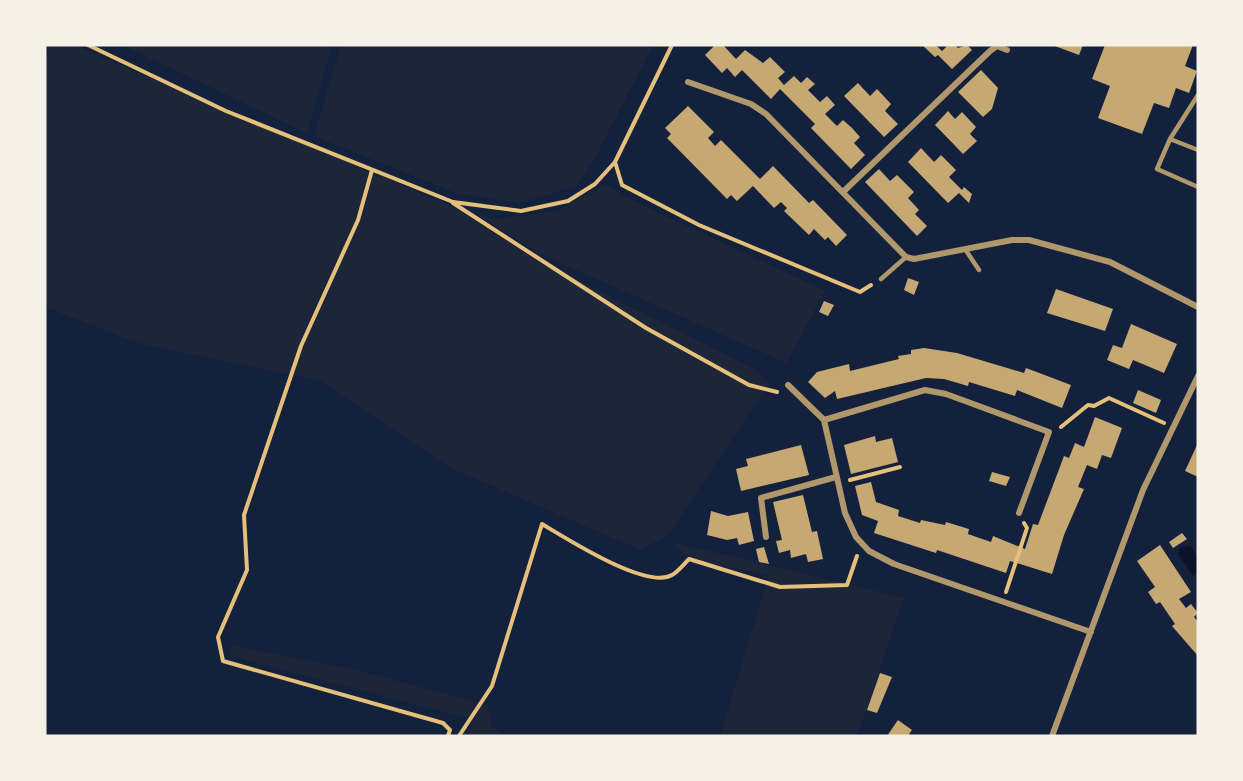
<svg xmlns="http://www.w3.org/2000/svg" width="1243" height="781" viewBox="0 0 1243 781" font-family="Karla,sans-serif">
  <rect width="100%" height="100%" fill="#14213d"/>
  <path fill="#1d2539" d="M50,45H73L460,210L540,261L758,371L769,383L668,535L641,550L453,469L321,381L138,343L45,307V58Z
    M122,45H332L307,133Z
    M341,45H653L594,160L576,186L520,203L456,193L314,136Z
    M606,184L621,195L825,291L786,363L538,253L477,214L497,219L557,211Z
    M671,542L904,598L857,736H720L769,575L689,559Z
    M233,646L356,670L487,705L492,727L507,736H469L471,719L230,656Z"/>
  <path fill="#0b132b" d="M1190,546L1198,558V572L1193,576L1178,554L1180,547Z"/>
  <path fill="#c6a872" d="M715,45H723L736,59L745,50L763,63L770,57L785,72L778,78L784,85L794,76L801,83L807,77L815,84L808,90L820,102L827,96L835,105L825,114L837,126L843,120L852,128L860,137L854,143L865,155L851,169L811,128L815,124L780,89L771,99L742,70L735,77L727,68L722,73L705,55Z
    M922,45H936L942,51L948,45H955L958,48L967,45L972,50L952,69L938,55L935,57Z
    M1052,45H1083L1079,55Z
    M1105,45H1193L1185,66L1197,71L1189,93L1176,88L1169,108L1154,103L1142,134L1098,118L1110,86L1092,79Z
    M981,70L998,88L992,109L983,117L958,92Z
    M858,83L870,96L877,89L891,104L885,111L898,124L884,137L844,96Z
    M688,106L714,132L708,138L715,146L721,140L760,179L773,166L809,203L813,200L847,235L836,246L828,237L825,240L814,229L809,235L784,211L787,208L781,202L774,208L753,186L737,201L731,195L727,199L667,138L671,134L665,128Z
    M948,111L955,119L962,112L976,127L970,134L977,141L963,154L935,125Z
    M921,148L934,162L941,155L956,170L949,177L962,190L964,187L972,194L969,203L959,193L948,203L908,162Z
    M879,169L890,181L897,175L914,192L908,198L919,210L915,214L927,226L917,236L865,182Z
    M908,278L919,282L914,295L904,290Z
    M1056,289L1113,309L1105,331L1047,313Z
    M824,301L834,305L828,316L819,312Z
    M1131,324L1177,344L1164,373L1133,360L1129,369L1107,360L1113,345L1122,348Z
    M924,348L957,353L1024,373L1026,368L1071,385L1062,408L1017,390L1015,396L969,382L968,386L944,379L926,378L837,399L835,391L825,398L808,382L817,372L849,364L850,371L899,359L898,356L911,354V350Z
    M1138,390L1161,400L1156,413L1133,403Z
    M1095,417L1122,428L1111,458L1102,455L1097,469L1087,465L1078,487L1084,489L1064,535L1052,574L1010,561L1006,573L937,550L936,553L874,533L878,521L862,515L855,486L871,482L876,502L899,510L898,516L920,523L921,520L945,525L946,522L969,529L968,534L991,542L993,536L1025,549L1033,524L1038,525L1064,456L1069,458L1075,443L1084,447Z
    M875,436L876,442L892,438L898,462L851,474L844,445Z
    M1198,443V477L1185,471Z
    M801,445L809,475L741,491L736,469L748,466L746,459Z
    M992,472L1010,477L1006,486L989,481Z
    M803,495L812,532L817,531L823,559L808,562L806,554L791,558L790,550L779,553L776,541L782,540L773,502Z
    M711,511L728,516L748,512L754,541L739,545L737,538L727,540L707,535Z
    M1182,533L1187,539L1173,548L1169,542Z
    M1160,545L1191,592L1179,599L1186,608L1191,604L1198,613L1194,617L1198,622V656L1172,626L1175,624L1160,602L1156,604L1148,592L1155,587L1137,561Z
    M764,547L769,564L759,562L756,549Z
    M880,673L892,677L877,713L867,710Z
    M898,720L912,730L909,734L912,736H887Z"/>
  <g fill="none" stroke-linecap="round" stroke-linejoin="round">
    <path stroke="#e5c07b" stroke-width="4" d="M88,45L226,111L453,202L521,211L568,201L595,184L615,162
      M672,45L615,162L622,185L699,225L860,292L871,285
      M372,170L358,220L301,346L244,515L247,570L218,637L223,661L443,723L450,730L448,736
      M453,203L646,328L749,385L777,392
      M1061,427L1088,405L1094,406L1109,398L1164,423
      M850,480L900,467
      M1006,592L1027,528L1024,523
      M459,736L492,686L542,524C566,538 646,590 672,575C678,572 684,564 689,559L780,587L847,585L857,556"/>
    <path stroke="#b1986c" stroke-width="4.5" d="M1170,139L1198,95
      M1198,150L1170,139L1157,169L1198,187
      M965,249L979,270
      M881,279L906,257"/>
    <path stroke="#b1986c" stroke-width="6" d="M688,82L751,104L766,114L906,257L914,259L1012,240H1029L1110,262L1198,307
      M843,192L990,51L997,46L1007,50
      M788,385L824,420L845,513L856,537L869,551L894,564L1091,632
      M824,420L925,390L946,394L1049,432L1019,513
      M766,537L761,498L836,477
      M1052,736L1143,490L1198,376"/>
  </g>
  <rect width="1243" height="781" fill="none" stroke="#f6f1e7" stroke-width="93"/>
</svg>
